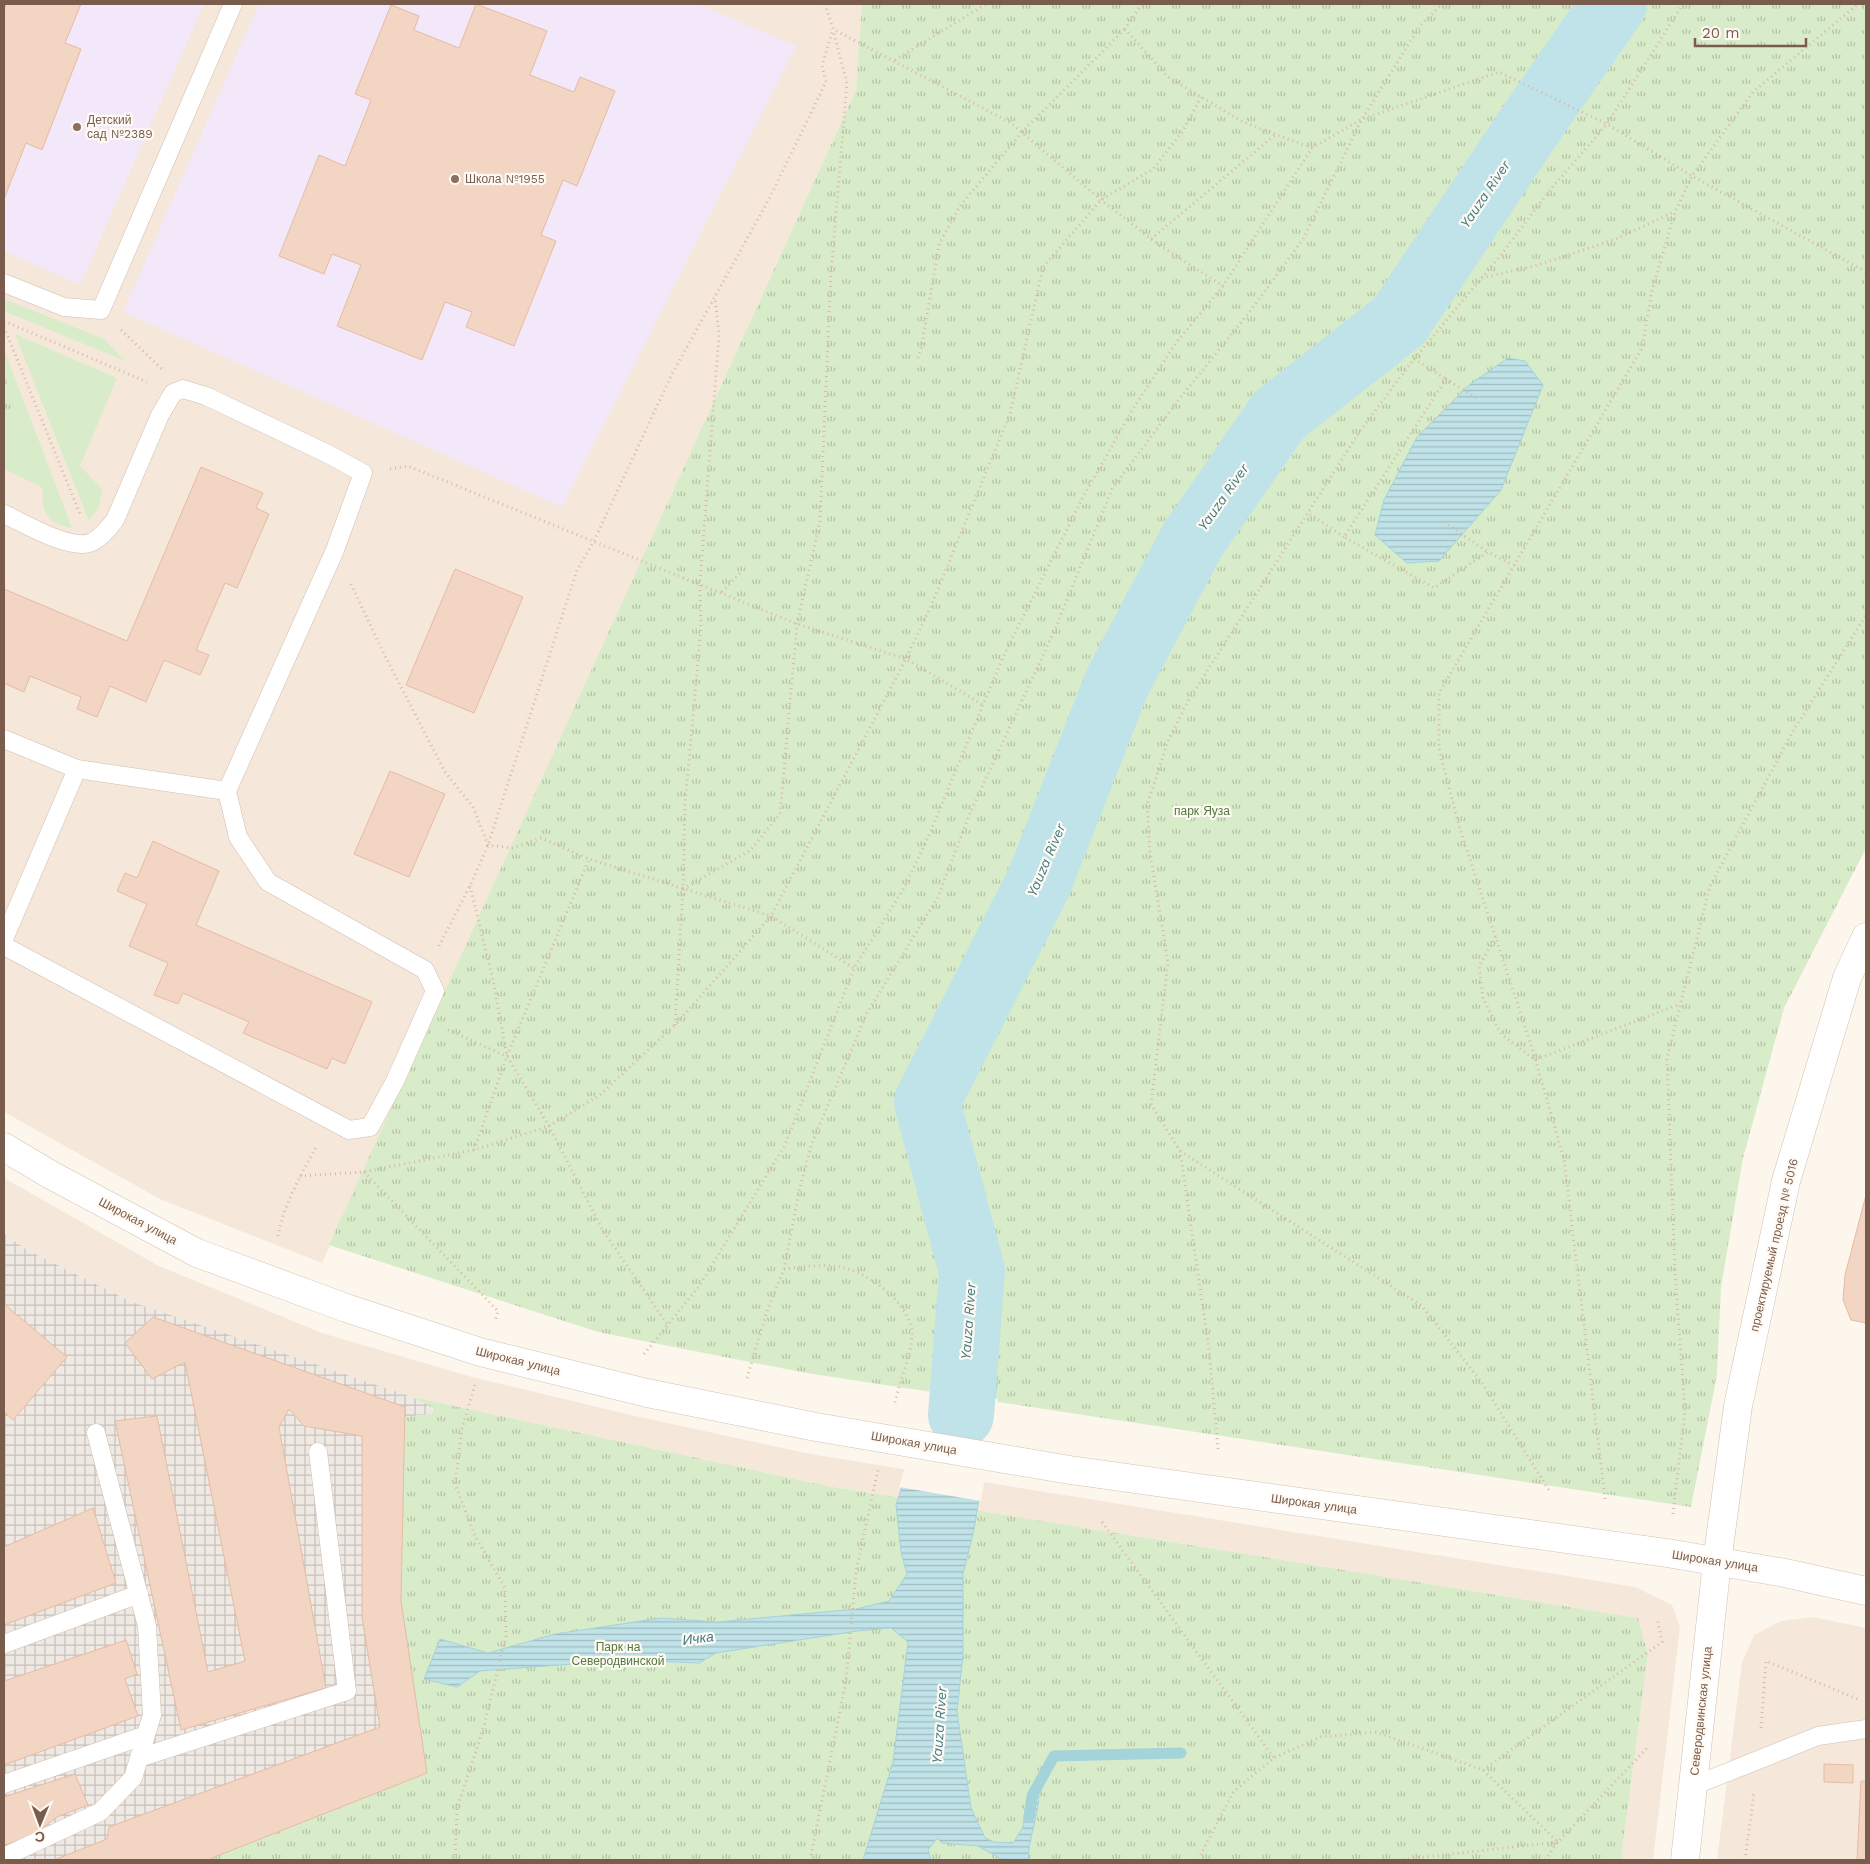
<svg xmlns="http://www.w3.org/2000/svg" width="1870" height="1864" viewBox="0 0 1870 1864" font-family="'Work Sans',sans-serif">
  <defs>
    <pattern id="industrial-grid" width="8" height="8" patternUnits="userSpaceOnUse" patternTransform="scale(1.25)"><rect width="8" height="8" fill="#efe9e4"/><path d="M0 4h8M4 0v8" fill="none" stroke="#c7c0bb"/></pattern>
    <pattern id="park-tufts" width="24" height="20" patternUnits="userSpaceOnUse" patternTransform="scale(1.25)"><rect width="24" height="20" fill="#d8ecc9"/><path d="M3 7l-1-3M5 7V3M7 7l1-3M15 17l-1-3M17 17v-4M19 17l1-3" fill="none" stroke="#b4c2a5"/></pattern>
    <pattern id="water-rules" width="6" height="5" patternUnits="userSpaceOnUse" patternTransform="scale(1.25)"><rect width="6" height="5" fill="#bfe3e8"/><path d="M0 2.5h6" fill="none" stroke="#a0bbbe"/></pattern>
  </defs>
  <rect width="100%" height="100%" fill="#fdf6ec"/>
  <path fill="#f5e8da" d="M4,4H862L856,90L322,1263L160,1199L4,1112Z
    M4,1178L159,1266L322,1333L472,1377L635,1416L810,1454L1635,1587L1672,1605L1680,1627L1653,1860H1621L1648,1654L1638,1618L828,1486L412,1397L162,1314L132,1302L29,1251L4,1234Z
    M1813,1617L1866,1628V1860H1717L1742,1663L1754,1635L1781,1621Z"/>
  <path fill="url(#industrial-grid)" d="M4,1234L29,1251L132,1302L412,1397L436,1410L431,1414L404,1417L427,1773L207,1860H4Z"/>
  <path fill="#f3e8fa" d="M4,4H204L80,285L4,251Z
    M259,4H698L796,46L562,507L123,312Z"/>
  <path fill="#d8ecc9" d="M4,299L104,339L125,361L4,311Z
    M15,334L117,378L80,466L102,489L99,507L89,521Z
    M4,349L72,528C47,524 41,511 43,488L4,469V428L17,405L4,376Z"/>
  <path fill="url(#park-tufts)" d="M862,4H1866V848L1784,1008L1743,1158L1721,1287L1717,1375L1691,1507L806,1373L598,1332L329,1245L856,90Z
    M4,376L17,405L4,428Z
    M412,1397L828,1486L1638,1618L1648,1654L1621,1860H207L427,1773L401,1601L404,1417L431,1414L436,1410Z"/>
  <path fill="url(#water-rules)" stroke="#a5d3da" d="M1508,358L1525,361L1543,385L1501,490L1439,561L1407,563L1375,535L1384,500L1417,437L1469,385Z
    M971,1322L998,1378L974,1530L963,1574V1655L957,1711L971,1808L985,1838L994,1842L1013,1843L1023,1827L1025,1809L1039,1795C1038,1817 1029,1838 1028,1860H1003L978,1846L942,1843L937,1838L928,1850L931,1860H863L893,1762L908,1642L891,1628L857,1631L716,1653L699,1663L626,1660L480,1671L457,1687L424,1679L440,1639L488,1653L555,1634L661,1618L717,1622L856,1609L889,1601L907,1574L901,1552L896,1505L947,1346Z"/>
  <path fill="#fdf6ec" d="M930,1389L998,1399L981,1501L899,1487Z"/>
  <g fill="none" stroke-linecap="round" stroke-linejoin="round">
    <path stroke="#a5d3da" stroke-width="11" d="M1029,1817L1032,1796L1054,1756L1181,1753"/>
    <path stroke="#bfe3e8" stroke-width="66" d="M961,1415L972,1271L927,1102L1039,882L1117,683L1192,541L1279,415L1399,321L1530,125L1614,4"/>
  </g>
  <path fill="#f3d5c3" stroke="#e6bba3" d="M6,4H81L65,43L81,49L42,150L26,143L4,199V10Z
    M476,4L547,31L530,75L574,92L580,77L615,91L577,186L563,180L541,235L556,241L514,346L466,327L472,312L445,302L422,360L337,326L361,265L332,254L324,274L279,256L319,155L345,166L371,100L355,94L391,5L419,16L414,30L459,48Z
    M201,467L263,493L256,508L269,514L237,588L225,583L196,650L209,655L200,675L164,660L146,702L110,686L97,717L77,709L81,697L30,676L24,692L4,683V589L127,641Z
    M455,569L523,597L474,713L406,685Z
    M390,771L445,794L409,877L354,854Z
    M153,841L219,871L196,925L372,1002L345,1064L332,1058L327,1069L243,1033L249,1022L183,993L178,1004L154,995L168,963L129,946L147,904L117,891L125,873L137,878Z
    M1866,1195V1323L1851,1320L1843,1300L1845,1275Z
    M4,1304L67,1357L13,1420L4,1412Z
    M153,1317L405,1407L401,1601L427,1773L207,1860H54L107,1839L109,1827L380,1727L362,1617V1436L304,1426L289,1409L279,1427L326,1688L181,1730L115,1421L157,1416L208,1672L245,1661L185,1362L152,1379L125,1343Z
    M93,1508L116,1583L4,1625V1547Z
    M126,1640L137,1674L125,1679L138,1716L4,1765V1681Z
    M1824,1764L1853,1765V1783L1824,1782Z
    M75,1774L88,1805L57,1817L30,1837L4,1845V1797Z
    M1861,1781H1866V1860H1857Z"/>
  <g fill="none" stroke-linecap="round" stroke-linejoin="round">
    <g stroke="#d1beb0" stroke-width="19">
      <path id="service" d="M4,283L64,307L101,310L233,4
        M4,514C24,523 72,552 92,542C102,537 109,528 115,520L160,415L173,393L183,389L206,396L328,454L363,473L335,550L227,791L238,837L268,882L425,970L435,991L395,1081L370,1127L349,1130L4,946
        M4,739L77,769L227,791
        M4,939L77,769
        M4,1644L139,1594
        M139,1758L347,1691L318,1452
        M4,1784L146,1735
        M1693,1786L1818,1736L1866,1729
        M4,1857L100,1812L133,1778L152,1715L147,1626L96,1433"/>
    </g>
    <g stroke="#d1beb0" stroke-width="29">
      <path id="minor" d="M1685,1860L1717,1562L1738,1406L1786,1181L1847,978L1866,937"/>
    </g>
    <g stroke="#d6c0b0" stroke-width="29">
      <path id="secondary" d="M4,1147L51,1175L197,1253L346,1308L480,1352L647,1393L816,1427L1070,1470L1667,1553L1785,1573L1866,1591"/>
    </g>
    <path stroke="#d9b8a5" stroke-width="3" stroke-dasharray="1 4" stroke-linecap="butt" d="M825,4L833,29L1011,123L1101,200L1159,245L1223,286
      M1142,4L1125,29L1168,77L1243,122L1312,148
      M895,60L986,4
      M1151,239L1275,135
      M1482,278L1538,265L1616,239L1674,212
      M4,321L147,382
      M4,327L80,514
      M121,330L162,369
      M918,358L921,350L939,244L960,206L1022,132L1125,29
      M1414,359L1446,379
      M1476,398L1446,379L1344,537L1434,588L1488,552L1513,565
      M390,469L408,466L797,624L906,659L983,705
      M1310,514L1344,537
      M1444,522L1488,552
      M351,584L384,654L445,772L473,807L488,845L512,848L541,838L589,859L771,916L854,968
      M722,592L742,571
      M470,886L493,980L507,1056L549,1126L602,1229L667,1324
      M683,889L751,850L780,814L797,624L820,521L831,273L847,83L833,30
      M1496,937L1479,966L1483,998L1501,1034L1535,1060L1680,1004
      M439,946L470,886L488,845L577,570L593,543L672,374L768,201L826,82L822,66L833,29
      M675,1025L683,889L685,805L701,627L700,582L719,335L715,297
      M448,1030L506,1056
      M474,1150L507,1056L589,859
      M1180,1151L1422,1306L1482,1383L1550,1492
      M364,1172L498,1311L495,1321
      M300,1176L363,1172L474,1150L549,1126L600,1095L675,1025L771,916L906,659L931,606L1010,414L1043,267L1101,200L1153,169L1183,131L1201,97
      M278,1236C284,1204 301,1174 317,1146
      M784,1269C804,1267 826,1263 845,1268C872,1275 912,1305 912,1335C912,1351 898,1388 894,1406
      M644,1354L700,1285L785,1145L854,968L904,888L929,835L1003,657L1082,499L1134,407L1176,343L1223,286L1312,148L1362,119L1499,72L1607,124L1692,176L1866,272
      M747,1378L767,1311L784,1269L799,1191L812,1143L867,1013L938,897L970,813L1056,627L1112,489L1173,407L1251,310L1303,239L1362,119L1420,26L1442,4
      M1218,1449L1209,1349L1180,1151L1151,1104L1168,962L1150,853L1147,805L1168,741L1188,701L1360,431L1414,359L1500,256L1550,190L1607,124L1683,4
      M1605,1499L1564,1159L1532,1048L1459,826L1439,749V693L1642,348L1652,291L1675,212L1692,176L1753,92L1858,4
      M1673,1514L1685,1410L1675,1273L1667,1058L1710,886L1793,731L1866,615
      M1102,1522L1274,1758
      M1761,1728L1766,1661L1860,1700
      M1483,1770L1662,1642L1657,1618
      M455,1860L457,1809L484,1726L506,1636L505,1588L475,1536L455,1484L462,1429L475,1384
      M810,1860L846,1681L856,1571L878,1470
      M1200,1860L1201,1854L1234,1791L1274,1758L1320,1737L1376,1732L1483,1770L1558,1842
      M1398,1860L1558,1842
      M1545,1860L1558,1842L1648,1747
      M1745,1860L1754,1792"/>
    <use href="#service" stroke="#fff" stroke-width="18"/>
    <use href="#minor" stroke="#fff" stroke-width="28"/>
    <use href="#secondary" stroke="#fff" stroke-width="28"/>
  </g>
  <g fill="#8d6e63" stroke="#fffaf3" stroke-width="2">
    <circle cx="77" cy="127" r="5"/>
    <circle cx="455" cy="179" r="5"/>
  </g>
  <g text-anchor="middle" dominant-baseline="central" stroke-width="4.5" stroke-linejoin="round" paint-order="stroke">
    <g font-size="12" fill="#785e54" stroke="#fffaf3" text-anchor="start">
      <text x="87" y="120">Детский<tspan x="87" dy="14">сад №2389</tspan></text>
      <text x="465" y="179">Школа №1955</text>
    </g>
    <g font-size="12" fill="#537a41" stroke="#fffaf3">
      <text x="1202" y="811">парк Яуза</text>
      <text x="618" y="1647">Парк на<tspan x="618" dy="14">Северодвинской</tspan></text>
    </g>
    <g font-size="12" fill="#7a5c4d" stroke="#fffaf3">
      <text transform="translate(138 1221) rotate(28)">Широкая улица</text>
      <text transform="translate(1774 1245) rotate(-77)">проектируемый проезд № 5016</text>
      <text transform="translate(518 1361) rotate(14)">Широкая улица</text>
      <text transform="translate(914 1443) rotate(10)">Широкая улица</text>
      <text transform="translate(1314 1504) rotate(8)">Широкая улица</text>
      <text transform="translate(1715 1561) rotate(9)">Широкая улица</text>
      <text transform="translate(1701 1711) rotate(-84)">Северодвинская улица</text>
    </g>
    <g font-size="14" font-style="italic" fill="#437c86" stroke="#fffaf3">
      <text transform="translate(1485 194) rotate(-56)">Yauza River</text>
      <text transform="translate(1223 497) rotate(-55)">Yauza River</text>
      <text transform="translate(1046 860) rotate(-67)">Yauza River</text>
      <text transform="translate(968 1321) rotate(-86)">Yauza River</text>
      <text transform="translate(698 1638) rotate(-7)">Ичка</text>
      <text transform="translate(939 1725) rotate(-86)">Yauza River</text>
    </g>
  </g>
  <rect width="1870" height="1864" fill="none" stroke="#7a5c4d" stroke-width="10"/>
  <g transform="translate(40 1824) rotate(181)" stroke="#fffaf3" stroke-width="4" paint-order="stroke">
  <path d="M0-4L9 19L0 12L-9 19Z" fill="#7a5c4d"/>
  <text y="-8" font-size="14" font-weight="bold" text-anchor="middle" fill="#7a5c4d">С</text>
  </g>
  <path d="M1695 38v8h111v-8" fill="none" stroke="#7a5c4d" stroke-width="2.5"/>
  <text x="1702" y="38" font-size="15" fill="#7a5c4d" stroke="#fffaf3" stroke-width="4" paint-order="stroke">20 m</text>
</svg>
